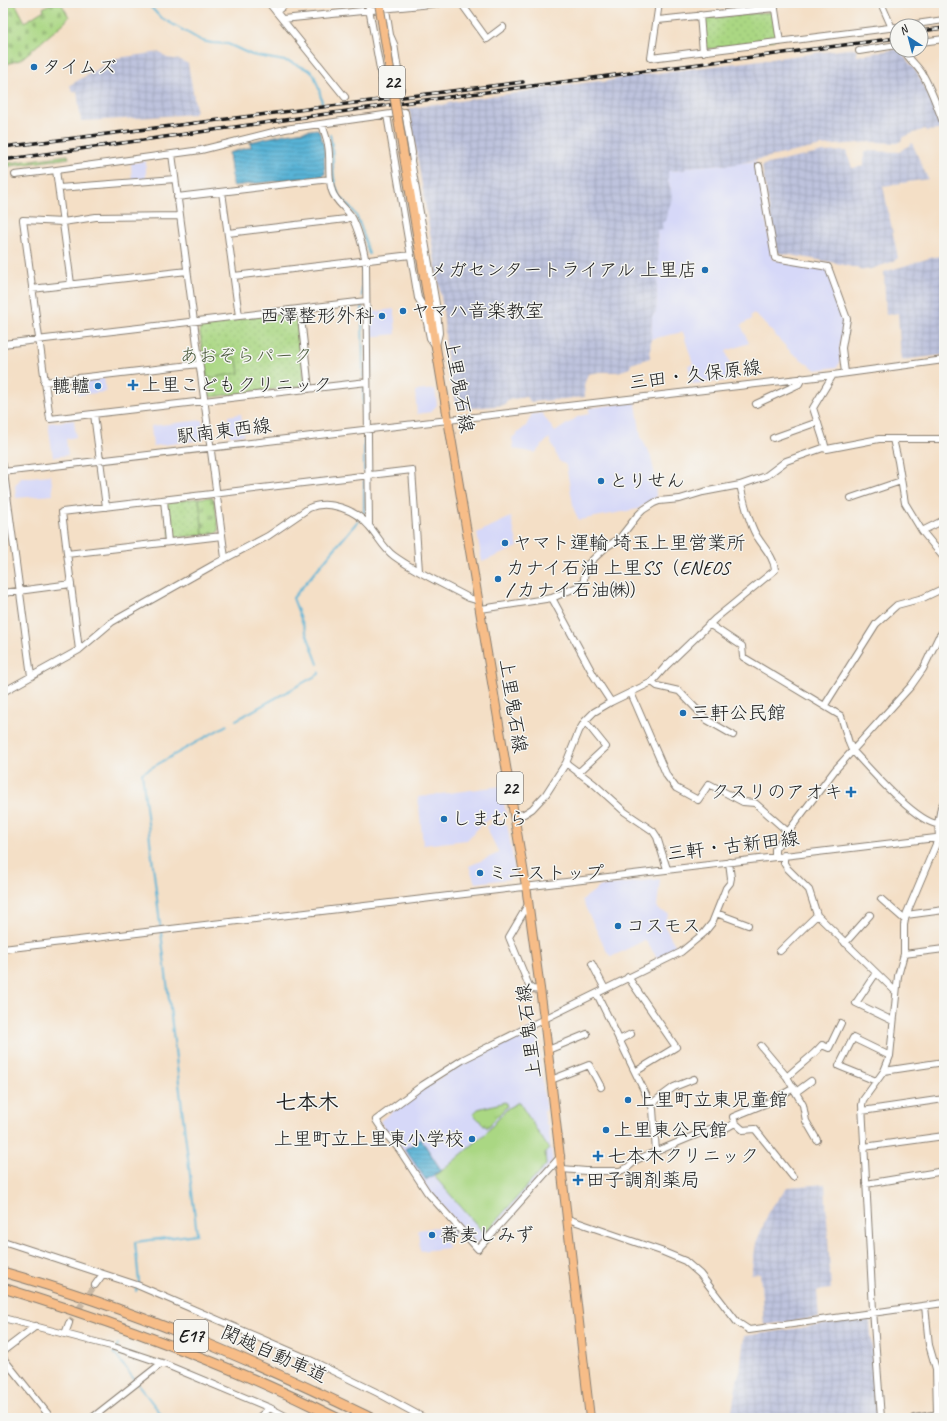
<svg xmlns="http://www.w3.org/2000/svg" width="947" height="1421" viewBox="0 0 947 1421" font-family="Caveat,'Klee One',sans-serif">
  <defs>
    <pattern id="industrial-grid" width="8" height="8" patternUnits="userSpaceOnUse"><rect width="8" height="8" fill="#bec3dd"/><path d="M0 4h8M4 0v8" fill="none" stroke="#a3a7bd"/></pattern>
    <pattern id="grass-tufts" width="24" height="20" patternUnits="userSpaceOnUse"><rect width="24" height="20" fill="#aad783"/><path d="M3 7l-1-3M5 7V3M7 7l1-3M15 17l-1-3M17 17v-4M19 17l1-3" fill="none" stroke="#92b871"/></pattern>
    <pattern id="cemetery-stones" width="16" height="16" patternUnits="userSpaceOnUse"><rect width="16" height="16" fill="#aad783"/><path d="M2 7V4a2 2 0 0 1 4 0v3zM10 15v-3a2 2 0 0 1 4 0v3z" fill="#92b871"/></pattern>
    <pattern id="park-dots" width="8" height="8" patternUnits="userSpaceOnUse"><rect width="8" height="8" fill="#aad783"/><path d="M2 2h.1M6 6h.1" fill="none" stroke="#92b871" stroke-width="1.8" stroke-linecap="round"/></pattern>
    <pattern id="water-rules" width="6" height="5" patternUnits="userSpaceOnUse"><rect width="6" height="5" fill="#59b3d6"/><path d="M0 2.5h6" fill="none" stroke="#4991ad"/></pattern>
  </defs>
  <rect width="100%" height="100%" fill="#f6f6f2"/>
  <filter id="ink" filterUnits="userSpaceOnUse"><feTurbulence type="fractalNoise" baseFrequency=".025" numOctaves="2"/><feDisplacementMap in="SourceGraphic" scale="8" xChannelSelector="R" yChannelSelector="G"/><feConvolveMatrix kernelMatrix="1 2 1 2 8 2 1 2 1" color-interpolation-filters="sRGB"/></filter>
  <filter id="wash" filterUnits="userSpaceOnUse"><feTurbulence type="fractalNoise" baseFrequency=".012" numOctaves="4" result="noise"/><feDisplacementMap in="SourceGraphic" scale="16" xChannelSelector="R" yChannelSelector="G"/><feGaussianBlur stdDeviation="0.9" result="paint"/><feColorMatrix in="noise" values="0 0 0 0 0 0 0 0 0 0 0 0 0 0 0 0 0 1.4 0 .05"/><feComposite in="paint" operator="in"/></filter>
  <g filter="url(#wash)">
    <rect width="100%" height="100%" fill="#f4dfc6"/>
    <path fill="#d6d8f8" d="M146,161V180L132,181L131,163Z
      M756,161L773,259L827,269L844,318L840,346V363L837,367L816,370L791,352L760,319L753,313L750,317L752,319L741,325L749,343L726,351L735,380L692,384L688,365L693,364L683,332L651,339L652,316L656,312L658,262L657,231L662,222L671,190L668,181V171L684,170L687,167L720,164L725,165Z
      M394,309L396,334L370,337V312Z
      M104,378L106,392L78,395L76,381Z
      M435,389L437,405L431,412L417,414L415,391Z
      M634,402L636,404L641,437L651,457L655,475L656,497L638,509L579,520L574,510L566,465L559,461L549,438L535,453L514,449L512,438L526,426L532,414L542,413L555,432L579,416L589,414V408Z
      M241,414L244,435L230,437L228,416Z
      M74,420L76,437L66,439L68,455L53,457L48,423Z
      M202,420L205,438L203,440L153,446L151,426Z
      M51,475L53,495L16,498L15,486L21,478Z
      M511,517L518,547L482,562L477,533Z
      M501,786L506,815L490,819L483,823L467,840L423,845L418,797Z
      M503,820L504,824H507L515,871L509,879L475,883L469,866L499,853L486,827L493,823Z
      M660,879L657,906L659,910L669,914L665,921V927L678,950L658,959L645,940L611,957L606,950L582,900L601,886Z
      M536,1025L546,1111H544L546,1125H548L553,1162L479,1244H477L428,1190L400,1146L388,1133L380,1122L381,1120L425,1087L464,1063Z
      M451,1225L457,1231L445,1242L449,1248L420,1251L418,1230Z"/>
    <path fill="url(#industrial-grid)" d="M856,48L857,56L896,49L900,51L918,74L933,105L941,128L939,130L926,131L925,129L903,137L901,141L897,143L872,142L822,146L736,164L725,165L720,164L687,167L684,170L668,171V181L671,190L672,199L665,221L662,223L663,230L657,231L658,262L656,312L652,316L650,358L631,364L630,368L618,372H600L588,374L584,385L585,397L531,402L526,397L507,400L505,405L463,409L455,402L447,358L443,309L409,109L433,104L442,105L453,102L490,96L520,93L521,92L570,85L599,81L603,82L625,77Z
      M160,52L167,58L181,60L188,64L196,109L194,114L123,119L81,121L77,91L72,92L70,85L117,58Z
      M912,143L928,179L883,186L898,258L892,262L871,269L864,270L836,263L779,253L776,250L762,167L763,165L823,152L847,151L852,168L864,166V151L900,152Z
      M944,256V355L901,360L898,313L886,315L884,272L933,257Z
      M825,1184L831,1289L817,1291L819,1318L764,1325L760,1273L751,1274L756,1243L770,1209L788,1187Z
      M868,1318L870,1320L877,1418H731L737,1380L740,1372L744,1336Z"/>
    <path fill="url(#grass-tufts)" stroke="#637a50" d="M68,155L69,158L3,167V164Z
      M505,1102L507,1106L487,1128L473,1114L478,1109Z"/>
    <path fill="url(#cemetery-stones)" stroke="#637a50" d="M3,3H15L25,22L44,10L43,8L51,3H61L69,17L65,22L20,60L3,65Z
      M212,497L214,499L219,531L217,533L203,535L199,498Z"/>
    <path fill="url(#park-dots)" stroke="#637a50" d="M770,12L774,14L777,37L774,40L708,49L704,46L703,20L705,18Z
      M295,312L297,314L305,384L304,386L211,397L208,395L199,326L201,323Z
      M199,498L203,535L172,538L170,536L166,504L168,502Z"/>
    <path fill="#aad783" stroke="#637a50" d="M215,355L235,358L237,360L239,373L209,378L207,375L205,362Z
      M519,1102L549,1149L545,1153L546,1165L487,1231L483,1232L434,1176L448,1166L485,1134L508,1108Z"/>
    <path fill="url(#water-rules)" stroke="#3a6879" d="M317,129L319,131L324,146L325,174L323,176L233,186L229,153L251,147L250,142L285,134Z
      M421,1139L441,1170L426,1180L405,1149Z"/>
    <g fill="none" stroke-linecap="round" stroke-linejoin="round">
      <path stroke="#59b3d6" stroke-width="2" d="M147,3L160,17L202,41L212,43L228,44L252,55L290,62L309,70L314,75L319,89L322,103
        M330,135C335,154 330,175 338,193C342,201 350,205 354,212C362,224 364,240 369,254
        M362,267V296
        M362,307L363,377
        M363,388L364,418
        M364,440V471
        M364,481V513
        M318,664L293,598L358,521
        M236,720L319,674V672
        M136,1291L139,1282L135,1242L197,1234L142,773L227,725
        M118,1344L114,1353L164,1418"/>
    </g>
  </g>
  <g filter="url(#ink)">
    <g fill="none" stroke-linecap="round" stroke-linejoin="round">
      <path stroke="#c9b8a4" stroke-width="6" stroke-dasharray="6 3" stroke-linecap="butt" d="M69,1323L95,1285"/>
      <g stroke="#887e71" stroke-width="8">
        <path id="minor" d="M269,3L345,97
          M368,3L384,91L401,89L394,44L390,35L385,3
          M461,3L487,39L503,27
          M659,3L651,58L897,27
          M774,3L780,42
          M881,3L892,28
          M276,12L287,3
          M700,15L703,52
          M283,19L441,3
          M658,20L775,8
          M902,26L944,20
          M921,42L944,39
          M904,50C909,60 918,66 923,75C932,91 938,108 944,125
          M859,51L897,45
          M387,115L418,298L424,308L430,338L435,345
          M322,124C324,131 327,138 328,145C331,160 327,176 332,191C335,201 345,207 351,216C357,225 365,253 366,265L369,525
          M172,154L225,558
          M759,166L775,258L828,267L847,319L842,348L845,373
          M15,175L56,170
          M59,188L175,179
          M222,192L239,316
          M177,197L330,179
          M180,216L96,217L63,222L23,220L50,419L367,382
          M228,233L346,219L351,216
          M234,276L411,255
          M71,284L56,170L201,150L285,129L405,112L412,153L411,161L437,310L439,333L436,345
          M32,289L187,271
          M300,309L309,389
          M3,344L366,301
          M44,382L199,364
          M756,404L799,384L802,378
          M94,414L106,507
          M773,438L818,422
          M893,439L898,461L905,503L922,531L944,558
          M823,448L825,446L824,442L813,408L833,375
          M3,465L31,676
          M3,472L833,375L944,360
          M851,498L901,481
          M164,500L168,542
          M922,531L944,520
          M67,554L222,536
          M3,593L71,584
          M552,598L594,676L611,702
          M481,609L552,598L577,587L582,584L584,580L585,567L606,547L619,539L637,516L643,510L654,503L659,501L680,499L703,492L740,485L766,476L786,461L823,448L827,449L879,439H944
          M709,624L742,646L743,657L841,716L849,743L852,750C869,768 915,822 938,824
          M79,650L62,512L412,470L419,571
          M652,682L657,686L679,691L707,720L733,735
          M3,692L79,650L112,622L215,564L268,536L309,508C328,499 356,510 369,526C378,536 383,548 394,556C416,572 445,585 469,598L479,601
          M631,693L667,776L676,788L698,800L709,784L743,802L755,803L788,832
          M825,705L876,624L897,605L923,598L944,588
          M566,763L594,784L625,812L653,831L657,837L667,869
          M578,773L606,747L585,721
          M514,816L524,814L532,809L546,794L566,763L579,731L585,721L594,712L611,702L652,682L666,666L716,618L775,570C774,555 760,544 754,531C747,516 744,501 740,485
          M784,855V863L787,868L809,890L817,915L896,992
          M775,856V849L835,770L911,686L923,669L938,638L944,630
          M881,899L905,920
          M529,903L509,937L529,986L532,989L541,990
          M716,913L748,925
          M906,915L944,910
          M845,943L870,915
          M3,949L944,837
          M780,951L817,915
          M904,954L944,949
          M592,964L605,989
          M876,973L856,1003L893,1021
          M628,977L676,1047L635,1072
          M597,994L653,1109L656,1152
          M619,1040L631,1034
          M761,1046L787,1077L803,1105L806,1121L817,1140
          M548,1050L587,1034
          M884,1071L944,1062
          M787,1077C799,1065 811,1058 822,1045L829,1048L841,1023
          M551,1080L589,1065L601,1087
          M876,1081L839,1066L853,1038L890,1056
          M796,1092L811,1081
          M651,1104L674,1087L694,1079
          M862,1111L944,1099
          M735,1123L733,1117L767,1103L794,1088
          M864,1147L944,1136
          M561,1156L478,1249L427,1192L399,1149L384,1132L376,1120L423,1085L464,1059L528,1027L681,952L704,933L712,923L726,888L730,883L731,878L729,862
          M562,1169L586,1171H620L627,1168L636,1160L710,1129L714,1135L735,1123L743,1130L755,1129L793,1177
          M866,1184L944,1171
          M568,1219L661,1251L685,1261L700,1274L737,1322L749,1330L944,1303
          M3,1241L137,1285L306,1358L378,1393L424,1418
          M95,1285L103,1274
          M925,1306L929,1345L936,1369L937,1414
          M3,1318L111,1346L162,1363L270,1408L289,1418
          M65,1334L69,1323
          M3,1351L36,1326
          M3,1358L51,1418
          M92,1418L162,1363
          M258,1418L270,1408
          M881,1418L873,1310L862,1105L863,1100L884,1071L890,1056L898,976L904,954V925L906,915L939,837L938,824L941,807L944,802
          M914,1418L944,1413"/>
      </g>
      <g stroke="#887e71" stroke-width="10">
        <path id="major" d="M405,162L526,886L544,1018L590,1418"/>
      </g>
      <g stroke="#887e71" stroke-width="11">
        <path id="highway" d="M3,1272C131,1308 252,1360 371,1418
          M3,1288C118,1323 230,1365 337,1418"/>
      </g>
      <use href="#minor" stroke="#fff" stroke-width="6"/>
      <use href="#major" stroke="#f7bd88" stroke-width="8"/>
      <use href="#highway" stroke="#f7bd88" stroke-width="9"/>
      <g stroke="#1c1c1c" stroke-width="3.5">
        <path id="rail" d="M921,31L944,28
          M3,147L523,82
          M3,160L403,103L897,38"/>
      </g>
      <use href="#rail" stroke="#f6f6f2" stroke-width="2" stroke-dasharray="6" stroke-linecap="butt"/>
      <g stroke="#887e71" stroke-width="10" stroke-linecap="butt">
        <path id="major-bridge" d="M379,3L405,162"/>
      </g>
      <use href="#major-bridge" stroke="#f7bd88" stroke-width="8"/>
    </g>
  </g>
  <g fill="#1f6fb2" stroke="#f6f6f2" stroke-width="1.5">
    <circle cx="34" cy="67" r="4"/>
    <circle cx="705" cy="270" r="4"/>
    <circle cx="403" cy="311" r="4"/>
    <circle cx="382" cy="316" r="4"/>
    <path d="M131 379h4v4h4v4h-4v4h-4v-4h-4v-4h4z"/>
    <circle cx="98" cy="386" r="4"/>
    <circle cx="601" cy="481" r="4"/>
    <circle cx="505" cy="543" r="4"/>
    <circle cx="498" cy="579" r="4"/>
    <circle cx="683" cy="713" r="4"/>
    <path d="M849 786h4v4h4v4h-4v4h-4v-4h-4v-4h4z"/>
    <circle cx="444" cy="819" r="4"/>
    <circle cx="480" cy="873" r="4"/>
    <circle cx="618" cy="926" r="4"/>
    <circle cx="628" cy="1100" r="4"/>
    <circle cx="606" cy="1130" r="4"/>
    <circle cx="472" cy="1139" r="4"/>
    <path d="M596 1150h4v4h4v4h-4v4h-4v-4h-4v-4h4z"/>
    <path d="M576 1174h4v4h4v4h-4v4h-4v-4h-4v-4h4z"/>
    <circle cx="432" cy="1235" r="4"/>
  </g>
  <g text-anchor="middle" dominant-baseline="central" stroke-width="3" stroke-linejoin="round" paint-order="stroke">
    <g fill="#f6f6f2" stroke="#5d5d5c" stroke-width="1">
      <rect x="379" y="66" width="26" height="32" rx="3"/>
      <rect x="497" y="772" width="26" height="32" rx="3"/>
      <rect x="174" y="1320" width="34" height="32" rx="3"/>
    </g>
    <g font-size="18" font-weight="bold" fill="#1c1c1c">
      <text x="392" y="82">22</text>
      <text x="510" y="788">22</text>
      <text x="191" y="1336">E17</text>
    </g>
    <g font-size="19" fill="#1c1c1c" stroke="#f6f6f2" text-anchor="start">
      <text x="42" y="67">タイムズ</text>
      <text x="697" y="270" text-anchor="end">メガセンタートライアル 上里店</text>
      <text x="411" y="311">ヤマハ音楽教室</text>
      <text x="374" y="316" text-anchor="end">西澤整形外科</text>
      <text x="142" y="385">上里こどもクリニック</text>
      <text x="90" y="386" text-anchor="end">轆轤</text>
      <text x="609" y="481">とりせん</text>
      <text x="513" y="543">ヤマト運輸 埼玉上里営業所</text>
      <text x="506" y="568">カナイ石油 上里SS（ENEOS<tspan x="506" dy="22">/ カナイ石油㈱）</tspan></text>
      <text x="691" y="713">三軒公民館</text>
      <text x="843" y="792" text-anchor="end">クスリのアオキ</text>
      <text x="452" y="819">しまむら</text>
      <text x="488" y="873">ミニストップ</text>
      <text x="626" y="926">コスモス</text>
      <text x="636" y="1100">上里町立東児童館</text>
      <text x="614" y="1130">上里東公民館</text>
      <text x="464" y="1139" text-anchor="end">上里町立上里東小学校</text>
      <text x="607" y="1156">七本木クリニック</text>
      <text x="586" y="1180">田子調剤薬局</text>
      <text x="440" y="1235">蕎麦しみず</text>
    </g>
    <g font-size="19" fill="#4e5d40" stroke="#f6f6f2">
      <text x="246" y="356">あおぞらパーク</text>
    </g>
    <g font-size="19" fill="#1c1c1c" stroke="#f6f6f2">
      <text transform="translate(695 375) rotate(-7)">三田・久保原線</text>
      <text transform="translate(459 386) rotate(80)">上里鬼石線</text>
      <text transform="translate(224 431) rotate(-7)">駅南東西線</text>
      <text transform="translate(513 706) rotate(81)">上里鬼石線</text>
      <text transform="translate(733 846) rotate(-7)">三軒・古新田線</text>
      <text transform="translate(529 1031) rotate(-97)">上里鬼石線</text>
      <text transform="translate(274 1354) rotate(24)">関越自動車道</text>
    </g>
    <g font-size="21" font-weight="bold" fill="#1c1c1c" stroke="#f6f6f2">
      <text x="307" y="1102">七本木</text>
    </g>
  </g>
  <rect width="947" height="1421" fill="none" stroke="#f6f6f2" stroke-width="16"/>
  <g transform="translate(909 38) rotate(324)"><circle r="19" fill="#f6f6f2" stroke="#9f9f9c"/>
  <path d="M0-3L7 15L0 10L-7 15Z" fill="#1f6fb2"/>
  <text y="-6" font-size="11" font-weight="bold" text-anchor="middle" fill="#1c1c1c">N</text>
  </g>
</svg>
